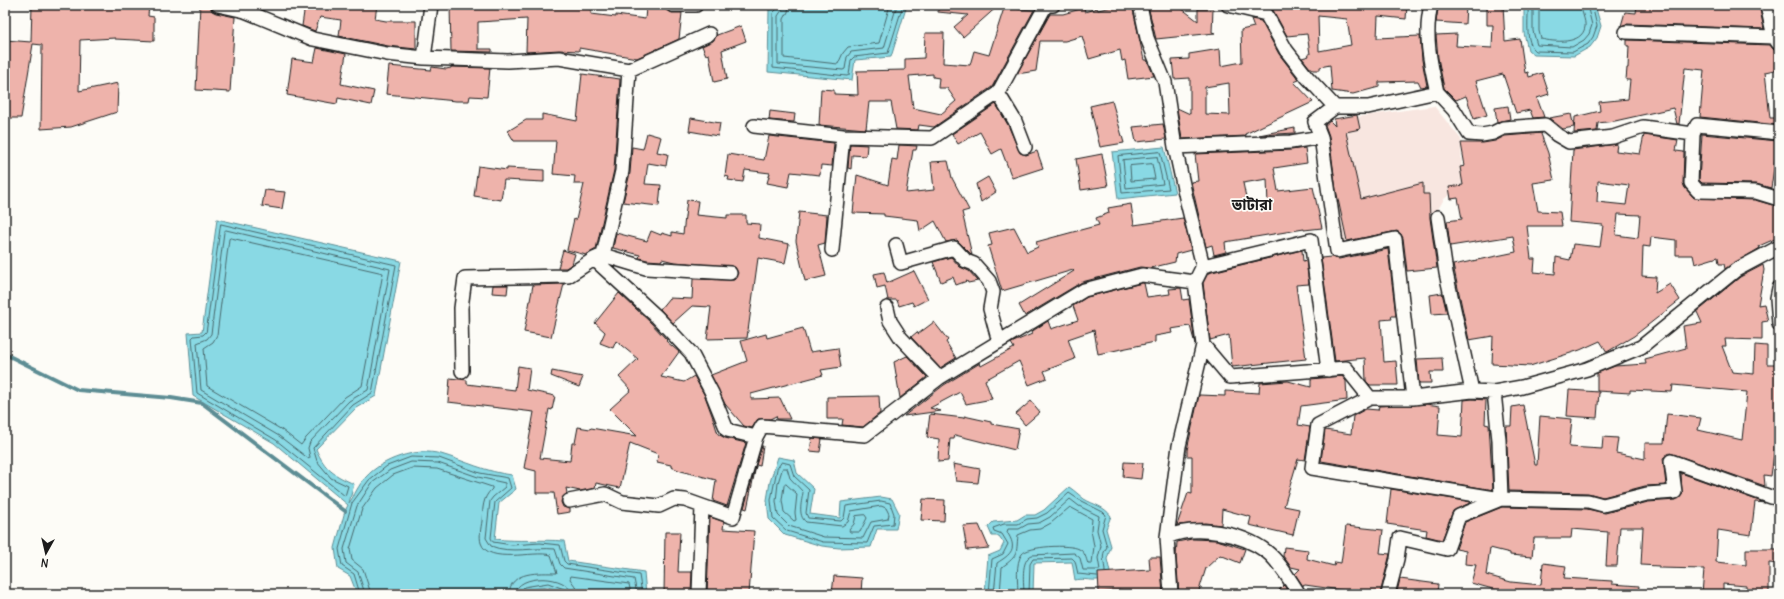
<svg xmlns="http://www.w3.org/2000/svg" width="1784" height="599" viewBox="0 0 1784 599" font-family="Delius,'Noto Sans Bengali',sans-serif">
  <rect width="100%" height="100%" fill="#fdfcf7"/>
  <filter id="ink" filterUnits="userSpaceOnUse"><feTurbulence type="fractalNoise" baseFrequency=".025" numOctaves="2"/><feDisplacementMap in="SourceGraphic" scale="8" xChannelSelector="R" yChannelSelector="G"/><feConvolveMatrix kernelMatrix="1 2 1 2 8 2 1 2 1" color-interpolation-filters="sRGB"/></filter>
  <g filter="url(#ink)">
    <path fill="#f8e6e0" d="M1434,106L1461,139L1462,185L1444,199L1427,229L1341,244L1327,139L1330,131L1356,117Z"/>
    <path fill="#89d9e4" stroke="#5d8d94" d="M778,5H907L891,57L855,60L852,80L768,72L769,9Z
      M1524,5H1595L1601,26L1597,38L1590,47L1574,56L1534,55L1528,50L1524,33Z
      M1164,147L1175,193L1118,199L1112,152Z
      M217,219L401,261L376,396L356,408L316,449C325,470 334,475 354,484L349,503C355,495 358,485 366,477C382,459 417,447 441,454C465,461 486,472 512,475L516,489L499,503L495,539C518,542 541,539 564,541L568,561L644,572L646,594H567L548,587L525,590L523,594H357L350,576L338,569L335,548L345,511L348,505L274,443L193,396L188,333L202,332Z
      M778,457L794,460L797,473L814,489L810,514L840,518L841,502L881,497L892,499L899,513L896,529H877L871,547L839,548L822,546L785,535L769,519L767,500L770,482Z
      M1069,487C1075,491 1079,495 1084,499C1094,505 1104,506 1111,516L1106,529L1111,546L1107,559L1110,572C1099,586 1089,577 1075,580L1072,562L1034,563L1033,594H985L988,556L1000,551L1004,543L999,536H992L988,527L993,522L1017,520L1025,515H1035L1044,510Z"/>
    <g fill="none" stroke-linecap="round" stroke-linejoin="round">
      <path stroke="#48686c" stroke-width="1" d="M778,5L777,9L773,13V68L847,76L849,75L851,60L854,57L888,53L903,5
        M783,5L782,10L778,16V64L843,70L845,69L847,57L851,52L884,48L897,5
        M789,5L788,12L784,19V58L838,64L843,53L848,47L879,43L890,5
        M1528,5C1529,18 1524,42 1536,51L1573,52L1588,44L1593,37L1597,26L1592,5
        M1533,5V31L1537,45L1572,47L1584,40L1589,34L1592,25L1587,5
        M1539,5V31L1541,39C1554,42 1582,45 1585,27C1586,20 1581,12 1581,5
        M1160,152L1169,189L1122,193L1118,156Z
        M1157,157L1163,184L1126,188L1123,160Z
        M1152,164L1155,179L1131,181L1130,166Z
        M221,224L396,265L372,393L353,405L313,448L317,461L331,478L348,486L345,496L276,440L197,393L192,338L194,336L203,335L206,332Z
        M226,230L390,269L368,390L349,401L310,442L308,448L310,457L309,459L279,436L201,390L197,343L207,339L211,334L224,232Z
        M231,238L383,273L362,386L345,397L306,438L301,445L282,430L207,386L204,348L213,342L217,335L229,239Z
        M782,462L790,464L794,476L809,490L806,513L808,518L841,521L844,518L846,506L881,501L890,503L894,514L893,524L874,526L867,543L823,542L787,531L773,518L771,500L777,469Z
        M783,468H787L790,478L803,492C802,501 797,515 806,522L842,526L848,522L851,511L881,506L886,508L889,514L888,519L871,522L863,538L824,537L789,526L778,515L776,501L778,483Z
        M786,484L797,494L795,513L796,520L794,521L784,512L782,500L784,486Z
        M865,515L867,518L860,532H850L849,530L854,524L856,516Z
        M360,594L354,574L342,566L339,549L352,503L369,480L387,466L411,457L439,458L480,473L508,478L511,488L495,502L491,538L493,542L512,545L540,543L560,545L564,561L567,564L639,575L642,594
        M365,594L358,572L346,563L344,549L357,506L372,483L390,470L411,462L438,463L478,477L505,483V487L493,497L490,501L486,538L491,546C510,554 535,547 555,549L560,564L564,568L634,579L637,594
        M371,594L363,569L352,560L350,549L362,509L377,488L393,475L412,468L437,469L492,487V489C482,498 483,509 482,521C481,528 479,536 481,543C488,565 534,550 551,555L557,573C540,573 510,570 509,594
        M515,594C516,573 570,574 571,594
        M520,594L524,587L548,583L564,589L566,594
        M577,594L575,586L570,579L571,576L629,584L631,594
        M989,594L992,559L1003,554L1008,544L1002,534L994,531L993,528L1004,524H1018L1027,519L1037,518L1047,513L1069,493L1081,501L1103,512L1106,515L1102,529L1107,547C1100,556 1105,562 1105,572
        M994,594L997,563C1011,554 1018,549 1007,532L1008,529H1019L1028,524L1039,523L1050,517L1070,499L1079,506L1099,516L1097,530L1101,546L1098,558L1100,570H1083L1080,558L1074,553L1032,555C1020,560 1024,583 1024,594
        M1000,594L1002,567C1019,555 1016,554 1018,535L1030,530L1040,529L1051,523L1070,507L1092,519L1091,530L1094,546L1092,564H1088C1086,558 1085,552 1079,549C1070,544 1028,546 1022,554C1015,563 1018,583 1018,594
        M1029,594L1030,564L1033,559L1072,558L1075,561L1078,574L1097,576"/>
      <path stroke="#5d8d94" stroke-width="4" d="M5,354L78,390L171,398L202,403L345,511"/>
    </g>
    <path fill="#eeb3ab" stroke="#1c1c1c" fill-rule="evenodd" d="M32,5H149L148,16L154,17V41L115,39V38L80,40L79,91L118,83L117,112L71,127L41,129L42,45L33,44L21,118H5V40L31,42Z
      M200,5L210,6L212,11L216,13L235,17L230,92L196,90Z
      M305,5H377L375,19L386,21H416V49L388,46L339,36L341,20L320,17L315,31L302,26Z
      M450,5H591V14L616,17V15L645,19L646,8L665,9L672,13H682L679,39L637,58L579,48V51L559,50L526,52L527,19L478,22V49H492V52L451,51Z
      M938,5H999L963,37L954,27L968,15L938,12Z
      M1005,5H1018V9L1034,10L992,87L934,127L919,125L918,130L896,129L891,102H869L866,129L819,125L821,89L834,90V94L858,95L857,71L905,70V59L924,58L925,33H944L943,63L970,65L974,51L989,55ZM933,74V77L939,78L938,88H947L956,101L941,114L913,108L909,76Z
      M1121,5H1132L1144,60H1147L1154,76L1128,79L1125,60L1122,61L1120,50L1089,59L1082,36L1065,41H1040L1036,71L1017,74L1050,14H1063L1084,8L1085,12L1097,8L1098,10Z
      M1177,5L1198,21V9H1213L1212,32L1215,33L1156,39L1148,6Z
      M1263,5H1407L1406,19L1378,16L1377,38L1420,36L1422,60L1427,86L1421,87L1418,81L1379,82V87L1353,94L1332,91L1330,65L1320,67V70H1313L1312,68H1310L1302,58L1309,56L1308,54H1310L1307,34L1287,36L1273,10ZM1318,16L1347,19L1351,45L1319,51Z
      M1446,5H1466L1465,24L1436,22L1438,9H1446Z
      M1487,5H1503L1505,41L1520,39L1525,73L1528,72L1529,77L1542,73L1549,94L1537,98L1544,117L1533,118L1530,110L1516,113L1503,74L1476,81L1487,115L1474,119L1466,96L1456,100L1444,88L1438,58L1436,35L1457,34L1456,46L1492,48L1493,25H1487Z
      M1637,5H1759L1764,29L1626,24L1621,26L1625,12L1636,13Z
      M1775,5H1779V22Z
      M1251,19L1261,21L1279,54L1299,80L1294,82L1313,102L1245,134L1246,136L1182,139L1177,108L1190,114V78L1174,79L1172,60L1189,59V54L1220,49L1221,66L1242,62L1241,30L1254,27ZM1229,83L1230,115L1205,114V87Z
      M741,26L746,41L722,50L727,79L714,82L709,54L706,55L702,46L713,41L717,35Z
      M1627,40L1770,45L1774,50L1779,51V69L1765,72L1770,118H1779V125L1700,117L1704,70L1685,68L1679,124H1677L1673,108L1615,121L1598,123L1597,131L1574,133L1575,117L1600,111L1599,102L1628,99L1630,80H1626L1627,68H1628L1629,46H1627Z
      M317,48L346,54L341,84L374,91L371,105L338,98L337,104L287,95L292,59L314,62Z
      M389,66L431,70L432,67L446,69L451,68V67L490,68L487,97L470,96L469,101H456L386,94Z
      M582,74L620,79L614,170L596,249L586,255L567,250L574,219L576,220L584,184H574L575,176L553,174L556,141H514L508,131L526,120H542V114L577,121Z
      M1112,101L1124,143L1100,147L1090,106Z
      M996,104L1008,125L1020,153L1026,155L1037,151L1043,168L1012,178L1001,149L992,154L980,132L958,144L952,134Z
      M1508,106L1510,119L1497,122L1495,108Z
      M770,111L795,114L794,122L769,120Z
      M1571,114L1574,127L1563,129L1549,118Z
      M1357,115L1360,129L1346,132L1361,199L1423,183V194H1429L1430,218L1437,268L1407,271L1403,238L1401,234L1397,231L1347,241L1336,190L1329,136L1325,125L1330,121L1335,126L1334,119Z
      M691,118L720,123L718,136L689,131Z
      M1163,124L1166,139L1136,142L1133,127Z
      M1295,128V133L1259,135Z
      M647,133L661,137L657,152L668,154L666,166L648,163L645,184L661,185L659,206L623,202L630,173L632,147L643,149Z
      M1542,133L1541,134L1548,153L1554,180L1533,183L1538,211L1560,212L1562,226H1527L1531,259H1535L1534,272L1555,274L1556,257L1570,260L1573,244L1600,247L1603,225L1569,222L1573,150L1617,144L1616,151L1640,154L1644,135L1678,140L1676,151L1684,152L1683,183L1685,188L1694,198L1755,200L1779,207L1777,238L1759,246L1760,248L1725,269L1724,264H1719L1718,257L1695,264L1693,255H1676V240L1651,237L1650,247L1643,246L1642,276L1656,277L1655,293L1670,284L1680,300L1634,336L1607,352L1600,341L1580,350L1530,366L1492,364L1493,336L1469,340L1453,265L1516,252L1513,236L1450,246L1447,221L1462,219L1458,198L1451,199L1449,187L1463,185L1460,167L1465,166L1461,143H1483L1495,141L1505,136ZM1598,181L1629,185L1626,205L1597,202ZM1618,214L1640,215L1638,238L1616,235Z
      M1702,134L1778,141L1771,188L1756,184L1702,183L1699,180Z
      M769,136L834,143L832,166L821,165L820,175L791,172L788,187L767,183L770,173L745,170L743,182L728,180L729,177L725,176L728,154L764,160Z
      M850,144L867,145L866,156L852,155L851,169L848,168Z
      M899,145L917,146L916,150H913L906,193L934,190L931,162L948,161L952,178L969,210L962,212L972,255L957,240L946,242L935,221L920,231L918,220L884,216V214L853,213L857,175L888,185L892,159L897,160Z
      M1305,148L1307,163L1274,168L1278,191L1313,187L1322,228L1304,230V229L1225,242L1226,252L1214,255L1212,245L1206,247L1191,182L1198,181L1195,154L1291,150ZM1267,179L1268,205L1248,207L1243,183Z
      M1102,154L1108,186L1081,190L1076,159Z
      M478,166L507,170V168L544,170V182L504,180L501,200L474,196Z
      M988,177L996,192L981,202L976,184Z
      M265,190L285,192L282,209L262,206Z
      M687,200L698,201L696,215L727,218V215H746V223L760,224L759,238L789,244L785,263L758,258L747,338L707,339L711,307L692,306L673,323L660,309L669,298L692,299L693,279L734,280L738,273L735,267L674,262L662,259L661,261L647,260L639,258L640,255L613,248L616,233L647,241L651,231L661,235L662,233L672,236V232L683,234Z
      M1131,204L1134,225L1183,218L1191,250L1176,254L1175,262L1150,268L1140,267L1082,282L1025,316L1019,305L1074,271L1073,270L1002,291L988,246L992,245L989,233L1014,227L1027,252L1038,247L1036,242L1099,225L1096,218L1109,213L1108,208Z
      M799,212L827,215L825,243L818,245L826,276L805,281L796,241Z
      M1388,249L1396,316H1391L1392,319L1381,320L1384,362L1396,361L1398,385H1370L1366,381L1365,358L1335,361L1321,258L1331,257L1339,259Z
      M563,250L575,254L572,264L566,268H558Z
      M1302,250L1303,261L1306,260L1309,284L1296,285L1306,359L1232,367L1229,335L1210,340L1203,283L1208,273Z
      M951,257L960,267L969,271L978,281L968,283L967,281L956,285L953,277L941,282L933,262Z
      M1763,265L1764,270L1758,305L1764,304L1768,321L1762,322V340L1725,339L1726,346H1722L1732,372L1754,374L1755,345L1767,346V364H1775L1779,369V415L1776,438L1771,476L1764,475L1765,486L1670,453L1663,458L1666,485L1645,486L1603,497L1588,493L1509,491L1506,426H1511L1512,407L1523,405L1535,465H1537L1540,416L1572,419L1569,447L1602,449L1603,437L1618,438L1616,453L1645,459V443H1664L1667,414L1701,418L1698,430L1742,440L1747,392L1673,385L1672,392L1630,390V393L1597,391V373L1615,366L1646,364L1645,359L1686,348L1683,326L1702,323L1697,312L1740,277Z
      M914,271L928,299L914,306L912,302L899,306L897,300H888L885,286L877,288L874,274L884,272L887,283Z
      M1142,283H1144L1147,297L1170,294L1169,289L1181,288L1183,300L1189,299L1195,344L1190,326L1171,329L1172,333L1155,336V342L1098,354L1094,330L1068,339L1075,359L1044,371L1047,378L1029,385L1019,361L985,380L992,399L966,404L960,392L930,408L941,411L904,416L944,385L980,363L981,366L1014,348L1011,343L1032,334L1031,332L1048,321L1051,329L1078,320L1073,306L1087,297Z
      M564,284L551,337L524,332L533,285Z
      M493,285H508L507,294L492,293Z
      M619,293L650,322L667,340L666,341L679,352L661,377L684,382L694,376L705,396L713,418L718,434L725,438L746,443L727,506L713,501L716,480L681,471L671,467V465L657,462L658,454L630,443L620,488L596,483L595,488L580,491L566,488L567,493L562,498L561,502L563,507L570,509V512L557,514L554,493H536V471L524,468L534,412L448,402L450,378L467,380V384L515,390L518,366L530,368L527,390L555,396L552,410L549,409L540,458L570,461L572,443H575L578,427L590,429L591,428L637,436L610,409L631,390L619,377L638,359L616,341L613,348L600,343L605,332L595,323Z
      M1442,293L1447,313L1432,314L1430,295Z
      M934,322L948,340L946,342L956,358L940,368L911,337L917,332L918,334Z
      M803,328L810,352L838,348L841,367L821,370L823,375L751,394V399L780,398L790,419H777L776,416L770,419H758L752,428L744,426L725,404L711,375L747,361L741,341L766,334L767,338Z
      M907,356L927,377L900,398L894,362Z
      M1442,358L1443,372H1430L1431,383H1419L1417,359Z
      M552,371L583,377L579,387L551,376Z
      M1342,376L1346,381L1347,400L1301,406L1298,425L1310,427L1305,460L1298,459L1284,506L1299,509L1293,535L1249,525L1251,517L1222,509L1221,525L1205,523L1177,525L1188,493L1192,494V456H1187V450L1199,395L1225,396V391L1259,393L1260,383L1288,381L1311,387V379Z
      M1569,390L1599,392L1597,418L1567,416Z
      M879,396L880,413L863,427L842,425L843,419H827V397Z
      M1472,399L1486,400L1485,424L1489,425L1493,490L1321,461L1325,430L1351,434L1353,416L1366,409L1378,410L1379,406L1426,404L1440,406L1438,435L1462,437L1464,400Z
      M1031,401L1040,412L1025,425L1016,414Z
      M930,414L964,418V416L991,422V424L1019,429L1015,450L955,435L954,439H950L948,461L938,462L939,439L927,437Z
      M812,438L822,439L820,452L810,451Z
      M762,446H763L760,466L756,465Z
      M1124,462L1143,463L1141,479L1123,477Z
      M953,464L980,469L978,483L956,481Z
      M756,466L747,509L744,508Z
      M1681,473L1765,503L1755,502L1751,535L1718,530L1716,562L1746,565V549H1777L1776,552L1779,553V564L1769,563V594H1746V586L1723,584V594H1702L1704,569L1659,568V566L1641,565L1643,527H1620L1617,566H1606L1608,532L1572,529L1571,538H1534L1532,557L1510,555V553L1490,548L1486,575L1511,582L1541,585L1543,563L1566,566L1564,578L1612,581V584L1639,586L1638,594H1511L1471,583L1476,565L1465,564L1466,551L1456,549L1465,522L1502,507L1587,509L1605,513L1648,502L1676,500L1682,495Z
      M1391,489L1472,502L1453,511L1442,540L1426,536L1427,530L1387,524Z
      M923,499L945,500L944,521L921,520Z
      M710,517L724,522L723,529L754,531L749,594H707Z
      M979,525L989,548L967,550L963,526Z
      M1346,526L1383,530L1380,553L1390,554L1380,594L1369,591V594L1305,585L1303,586L1295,574L1300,569L1291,567L1283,556L1284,547L1308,550L1307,559L1334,566L1335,562L1341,563Z
      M665,532H680L678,572H692L691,594H664Z
      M1192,539L1217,540L1245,549L1240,563L1220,555L1206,568L1198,594H1179L1176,556L1177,542Z
      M1149,557H1160L1163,594H1122V590L1099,592L1098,573L1150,570Z
      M834,576L862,578L861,594H832Z
      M1400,579L1438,584L1437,594L1397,592Z
      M1284,585L1289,594H1275Z"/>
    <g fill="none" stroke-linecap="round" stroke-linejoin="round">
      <g stroke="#1c1c1c" stroke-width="16">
        <path id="street" d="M218,5L245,11L313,39L387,54L424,58
          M431,5L424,58L508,61L559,58L629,70L709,34
          M672,5H696
          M1140,5L1147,38L1165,82L1175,147L1186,198L1203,266L1195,282L1203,345L1230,377L1346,368L1370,398
          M1228,5L1266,14L1286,50L1307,77L1335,107H1368L1437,92L1454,110L1469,134L1482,135L1493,133L1503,128L1545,125L1557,135L1569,142L1613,137L1643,127L1693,134L1691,183L1698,191L1756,192L1779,199
          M1431,5C1424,34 1430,63 1437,92
          M1767,5L1774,37L1778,43
          M1626,32L1774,37
          M998,93L1015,121L1025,147
          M1335,107L1315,122L1321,137L1337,251L1395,239L1413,398
          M754,126L843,136L932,138L998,93L1046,5H1053
          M1693,134L1697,125L1779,133
          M1175,147L1291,142L1321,137
          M1438,217L1446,273L1472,391
          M896,245L901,263L954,248L966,261L974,264L989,281L993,292L990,309L999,342
          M1779,247L1736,270L1641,347L1587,369L1522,387L1494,392L1472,391L1413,398H1370L1318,425L1312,468L1501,499L1588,501L1603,505L1647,494L1675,492L1671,461L1771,497L1779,498
          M832,250L843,136
          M603,255L646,268L730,273
          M594,259L603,255L622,171L629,70
          M1203,266L1311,240L1328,370
          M1779,288L1777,298L1779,324
          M887,308L890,321L901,338L939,378
          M462,371L461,308L465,278L568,276L594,259L656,316L691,353L712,393L727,430L756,437L762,426L865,435L939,378L1084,290L1142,275L1195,282
          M569,501L605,494L622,502L659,506L674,499L685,500L733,517L756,437
          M1167,537C1195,524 1243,533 1267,552C1280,562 1290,581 1299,594
          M699,594L702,506
          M1171,594L1167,537L1179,446L1203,345
          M1388,594L1397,559L1400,538L1447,549L1459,516L1501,499L1499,440L1494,392"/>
      </g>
      <use href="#street" stroke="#fdfcf7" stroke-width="13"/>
    </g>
  </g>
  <g text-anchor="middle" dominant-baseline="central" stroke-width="3.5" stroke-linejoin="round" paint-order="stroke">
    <g font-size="15" font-weight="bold" fill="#1c1c1c" stroke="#fdfcf7">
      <text x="1252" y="204">ভাটারা</text>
    </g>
  </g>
  <rect width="1784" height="599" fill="none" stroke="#fdfcf7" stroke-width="20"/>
  <rect x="10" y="10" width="1764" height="579" fill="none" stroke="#1c1c1c" stroke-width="1.5" filter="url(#ink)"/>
  <g transform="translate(46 553) rotate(188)" stroke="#fdfcf7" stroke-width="3" paint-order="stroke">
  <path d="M0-3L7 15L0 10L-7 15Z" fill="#1c1c1c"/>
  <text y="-6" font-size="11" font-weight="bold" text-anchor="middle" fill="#1c1c1c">N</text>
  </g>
</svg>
